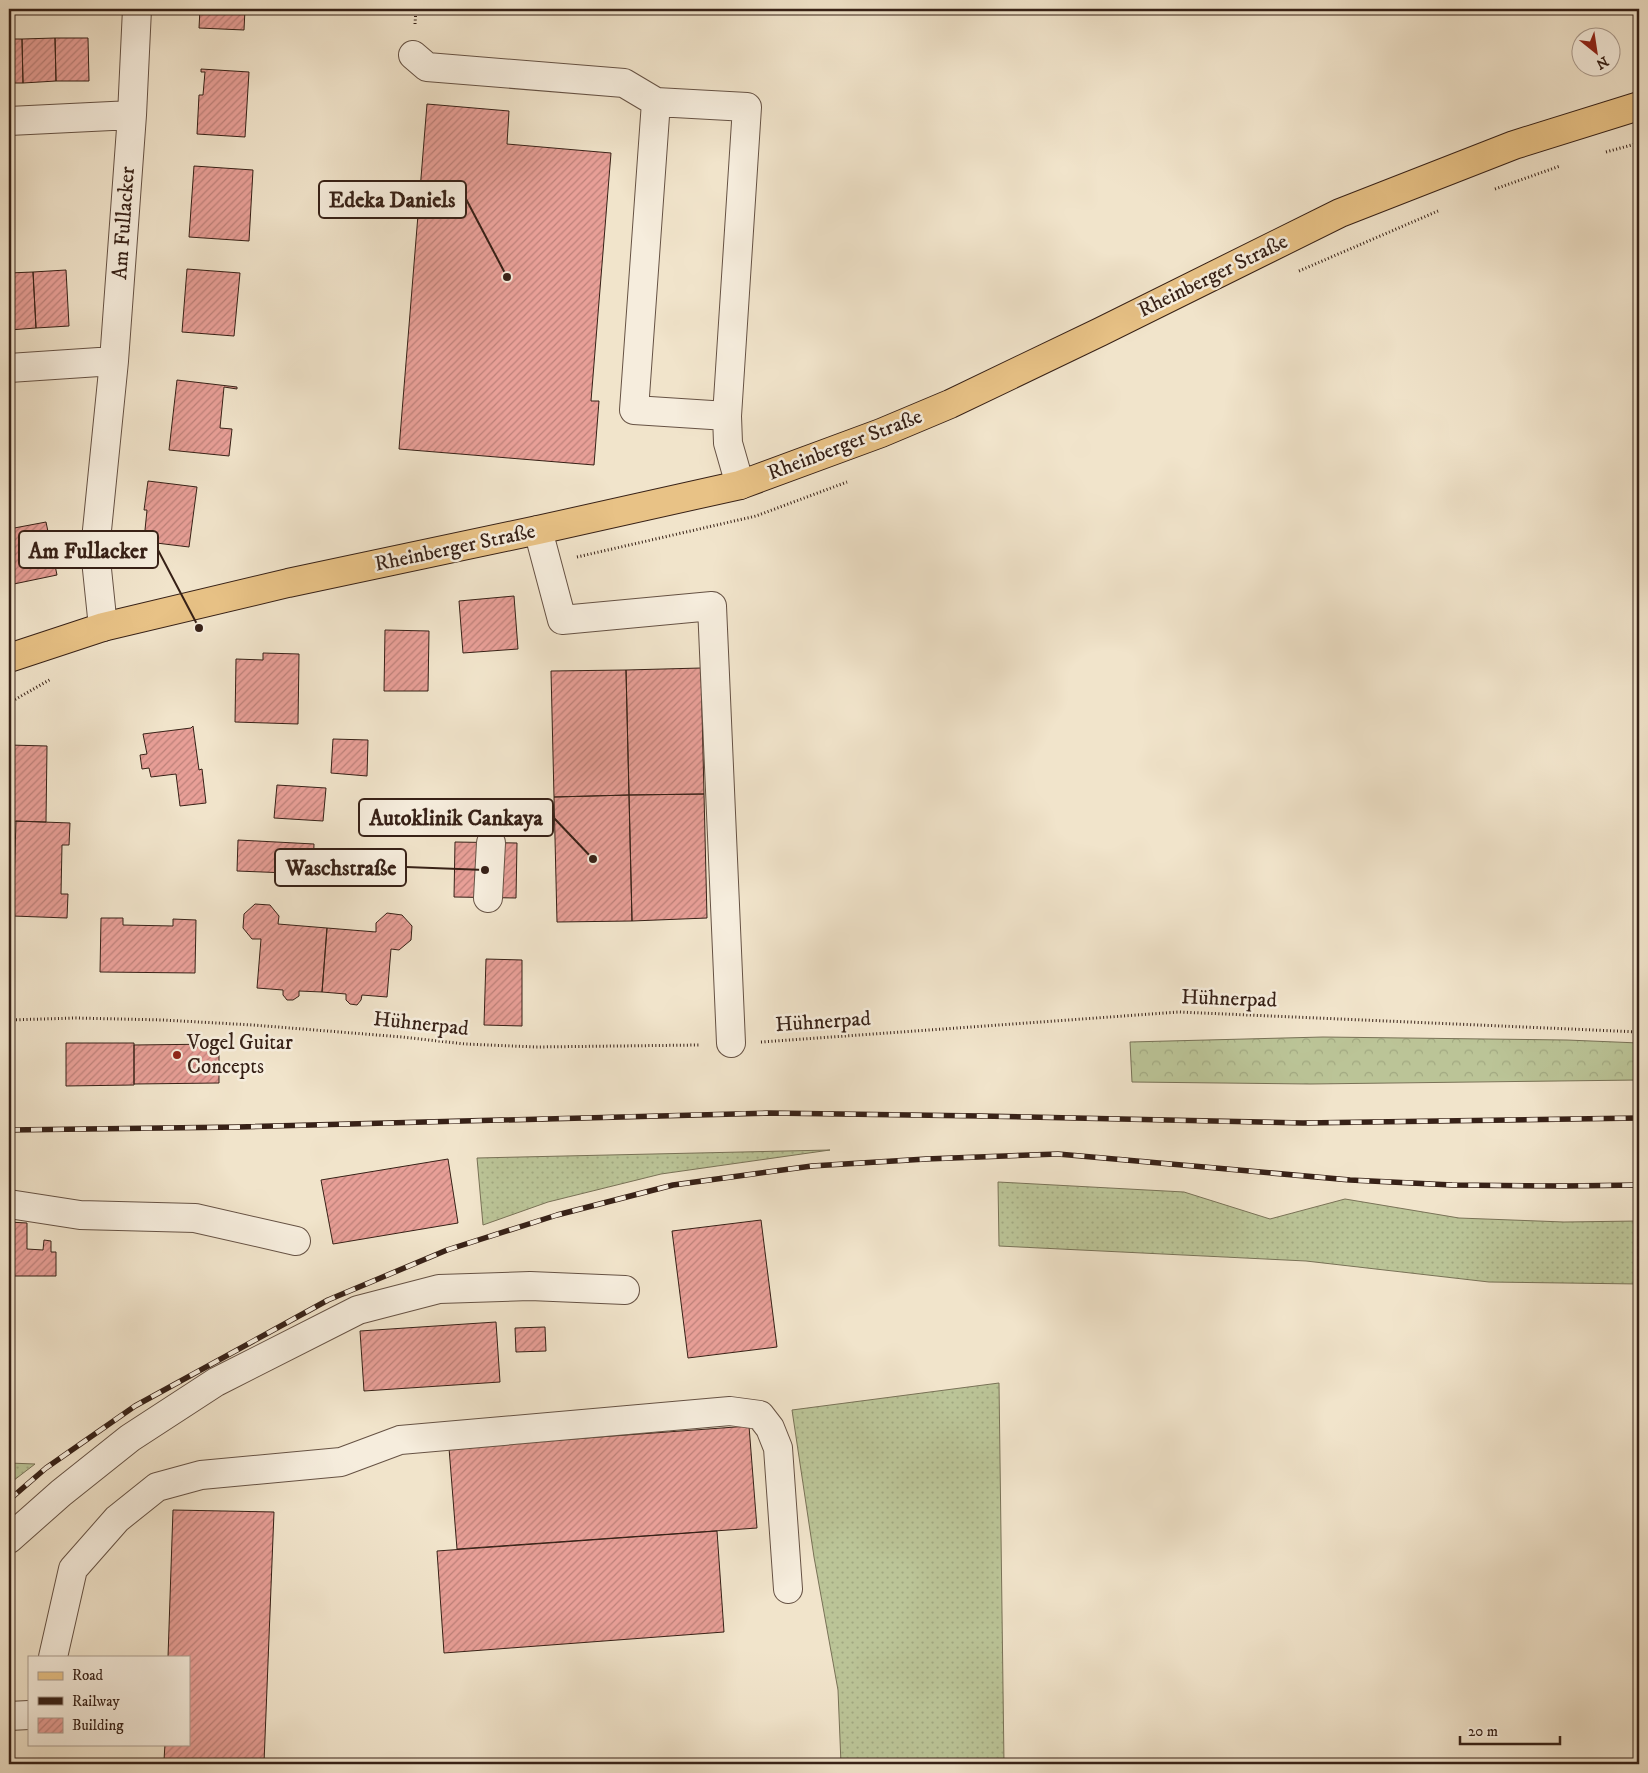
<svg xmlns="http://www.w3.org/2000/svg" width="1648" height="1773" viewBox="0 0 1648 1773" font-family="'IM FELL DW Pica',serif">
  <defs>
    <pattern id="grass-dots" width="8" height="8" patternUnits="userSpaceOnUse" patternTransform="scale(1.25)"><rect width="8" height="8" fill="#bbc497"/><path d="M2 2h.1M6 6h.1" fill="none" stroke="#a1a881" stroke-width="1.8" stroke-linecap="round"/></pattern>
    <pattern id="forest-crowns" width="20" height="18" patternUnits="userSpaceOnUse" patternTransform="scale(1.25)"><rect width="20" height="18" fill="#bbc497"/><path d="M2 6a3 3 0 1 1 6 0M12 15a3 3 0 1 1 6 0" fill="none" stroke="#a1a881"/></pattern>
    <pattern id="building-hatch" width="6" height="6" patternUnits="userSpaceOnUse" patternTransform="scale(1.25)"><rect width="6" height="6" fill="#e89f97"/><path d="M-1 1l2-2M0 6l6-6M5 7l2-2" fill="none" stroke="#bd817a"/></pattern>
  </defs>
  <rect width="100%" height="100%" fill="#f1e4cb"/>
  <filter id="stains"><feTurbulence type="fractalNoise" baseFrequency=".004" numOctaves="4"/><feColorMatrix values="0 0 0 0 .2 0 0 0 0 .09 0 0 0 0 .02 0 0 0 .5 -.17"/></filter>
  <radialGradient id="worn" r=".72"><stop offset=".6" stop-color="#630" stop-opacity="0"/><stop offset="1" stop-color="#630" stop-opacity=".3"/></radialGradient>
  <path fill="url(#grass-dots)" stroke="#797257" d="M830,1150L661,1174L548,1202L483,1225L477,1158Z
    M998,1182L1184,1192L1270,1219L1345,1199L1459,1218L1564,1222L1639,1221V1284L1489,1282L1306,1261L999,1246Z
    M999,1383L1004,1764H841L838,1690L814,1557L792,1410Z
    M9,1463L35,1464L9,1484Z"/>
  <path fill="url(#forest-crowns)" stroke="#797257" d="M1323,1037L1567,1040L1639,1043V1080L1310,1084L1132,1082L1130,1042Z"/>
  <path fill="url(#building-hatch)" stroke="#372117" d="M200,9H245L244,30L199,28Z
    M55,38L56,81L23,83L22,39Z
    M55,38H88L89,81H56Z
    M9,39H22L23,83H9Z
    M201,69L249,72L245,137L197,134L199,95H203L205,72H201Z
    M427,104L509,111L507,144L611,153L591,401H599L594,465L399,449Z
    M194,166L253,170L249,241L189,237Z
    M187,269L240,273L234,336L182,332Z
    M66,270L69,326L36,328L33,272Z
    M33,272L36,328L9,330V273Z
    M177,380L237,387V389L224,387L220,428L232,429L229,456L169,450Z
    M148,481L197,487L189,547L140,541L141,540H144L147,510H144Z
    M46,522L57,575L9,585V529Z
    M514,596L518,649L463,653L459,601Z
    M385,630L429,631L428,691H384Z
    M263,653L299,654L298,724L235,722L236,659L263,660Z
    M701,668L704,794L629,795L626,670Z
    M626,670L629,795L554,797L551,671Z
    M193,726L199,770L202,769L206,803L180,806L176,774L151,777L149,768L142,769L140,755L147,754L143,734L191,728Z
    M333,739L368,740L367,776L331,773Z
    M9,745L47,746L46,822L9,821Z
    M277,785L326,788L323,821L274,818Z
    M704,794L707,918L632,921L629,795Z
    M629,795L632,921L557,922L554,797Z
    M16,821L70,823L69,845H62L61,894H68L67,918L13,916Z
    M238,840L314,844L313,874L237,871Z
    M455,842L517,843L516,898L454,897Z
    M255,904L270,905L279,916L278,924L327,928L322,992L299,991V996L293,1000H287L283,995V990L257,988L261,939H252L243,928L244,914Z
    M387,913L402,915L412,926L411,940L399,950L391,949L387,997L362,995L361,1000L357,1005L350,1004L346,1000V994L322,992L327,928L376,932V923Z
    M101,918H123V925L173,926V919L196,920L195,973L100,972Z
    M486,959L522,960V1026L484,1025Z
    M66,1043H134V1085L66,1086Z
    M219,1044V1083L134,1084V1045Z
    M448,1159L458,1223L333,1244L321,1180Z
    M761,1220L777,1347L688,1358L672,1231Z
    M9,1222L27,1223V1249L43,1250L44,1240L51,1241V1252H56V1276H9Z
    M496,1322L500,1382L364,1391L360,1331Z
    M545,1327L546,1351L516,1352L515,1328Z
    M749,1426L757,1528L457,1549L449,1448Z
    M173,1510L274,1512L264,1763L164,1760L165,1744H189V1657H168Z
    M717,1531L724,1632L444,1653L437,1551Z"/>
  <g fill="none" stroke-linecap="round" stroke-linejoin="round">
    <g stroke="#665244" stroke-width="30">
      <path id="minor" d="M413,55L427,67L624,83L656,102
        M9,121L132,115
        M9,368L114,361
        M727,416L634,410L656,102L747,107L727,416L728,443L740,485
        M538,530L562,620L712,606L731,1043
        M103,627L95,550L114,361L132,115L137,9
        M488,898L491,843
        M9,1204L80,1215L195,1218L296,1241
        M9,1539L61,1493L130,1438L216,1382L358,1310L439,1289L530,1286L625,1290
        M53,1657L73,1569L117,1519L157,1487L201,1475L341,1462L400,1440L730,1411L760,1415L770,1428L778,1448L788,1589
        M9,1716L29,1715"/>
    </g>
    <g stroke="#372117" stroke-width="30">
      <path id="major" d="M9,658L103,627L288,583L538,530L740,485L881,433L950,404L1100,332L1340,213L1514,145L1639,106"/>
    </g>
    <path stroke="#372117" stroke-width="3" stroke-dasharray="1 2.5" stroke-linecap="butt" d="M415,24L416,9
      M1606,152L1639,143
      M1495,189L1560,166
      M1299,271L1438,211
      M577,557L756,516L847,482
      M9,703L51,679
      M9,1020L76,1018L163,1020L253,1025L402,1037L465,1044L536,1047L699,1045
      M761,1042L1179,1012L1639,1032"/>
    <use href="#minor" stroke="#f6eddd" stroke-width="28"/>
    <use href="#major" stroke="#e8c286" stroke-width="28"/>
    <g stroke="#372117" stroke-width="5.5">
      <path id="rail" d="M9,1130L239,1127L769,1113L981,1116L1303,1123L1639,1118
        M9,1500L46,1468L135,1406L328,1300L447,1250L557,1215L673,1185L812,1166L926,1159L1058,1154L1350,1180L1452,1185L1564,1186L1639,1185"/>
    </g>
    <use href="#rail" stroke="#f6eddd" stroke-width="4" stroke-dasharray="11" stroke-linecap="butt"/>
  </g>
  <circle fill="#8f2418" stroke="#f6eddd" stroke-width="2" cx="177" cy="1055" r="5"/>
  <g text-anchor="middle" dominant-baseline="central" stroke-width="5" stroke-linejoin="round" paint-order="stroke">
    <g font-size="21" fill="#372117" stroke="#f6eddd">
      <text transform="translate(124 223) rotate(-86)">Am Fullacker</text>
      <text transform="translate(1213 276) rotate(-26)">Rheinberger Straße</text>
      <text transform="translate(845 445) rotate(-21)">Rheinberger Straße</text>
      <text transform="translate(455 548) rotate(-12)">Rheinberger Straße</text>
      <text transform="translate(1229 999) rotate(2)">Hühnerpad</text>
      <text transform="translate(823 1022) rotate(-4)">Hühnerpad</text>
      <text transform="translate(421 1024) rotate(6)">Hühnerpad</text>
    </g>
    <g font-size="21" fill="#372117" stroke="#f6eddd" text-anchor="start">
      <text x="187" y="1043">Vogel Guitar<tspan x="187" dy="24">Concepts</tspan></text>
    </g>
  </g>
  <path fill="none" stroke="#372117" stroke-width="2" d="M507 277L466 199M199 628L158 550M593 859L553 817M485 870L406 867"/>
  <g fill="#372117" stroke="#f6eddd" stroke-width="2">
    <circle cx="507" cy="277" r="5"/>
    <circle cx="199" cy="628" r="5"/>
    <circle cx="593" cy="859" r="5"/>
    <circle cx="485" cy="870" r="5"/>
  </g>
  <g fill="#f6eddd" stroke="#372117" stroke-width="2">
    <rect x="319" y="181" width="147" height="37" rx="5"/>
    <rect x="19" y="531" width="139" height="37" rx="5"/>
    <rect x="359" y="799" width="194" height="37" rx="5"/>
    <rect x="275" y="849" width="131" height="37" rx="5"/>
  </g>
  <g font-size="22" text-anchor="middle" font-weight="bold" fill="#372117">
    <text x="392" y="207">Edeka Daniels</text>
    <text x="88" y="558">Am Fullacker</text>
    <text x="456" y="825">Autoklinik Cankaya</text>
    <text x="341" y="875">Waschstraße</text>
  </g>
  <rect width="1648" height="1773" fill="none" stroke="#f1e4cb" stroke-width="30"/>
  <rect x="10" y="10" width="1628" height="1753" fill="none" stroke="#372117" stroke-width="2.5"/>
  <rect x="15" y="15" width="1618" height="1743" fill="none" stroke="#372117"/>
  <rect x="28" y="1656" width="162" height="90" fill="#f6eddd" stroke="#aa9b8e"/>
  <rect x="38" y="1672" width="25" height="8" fill="#e8c286" stroke="#aa9b8e"/>
  <text x="72" y="1680" font-size="15" fill="#372117">Road</text>
  <rect x="38" y="1697" width="25" height="8" fill="#372117" stroke="#aa9b8e"/>
  <text x="72" y="1706" font-size="15" fill="#372117">Railway</text>
  <rect x="38" y="1718" width="25" height="15" fill="url(#building-hatch)" stroke="#aa9b8e"/>
  <text x="72" y="1730" font-size="15" fill="#372117">Building</text>
  <g transform="translate(1596 52) rotate(150)"><circle r="24" fill="#f6eddd" stroke="#aa9b8e"/>
  <path d="M0-4L9 19L0 12L-9 19Z" fill="#8f2418"/>
  <text y="-8" font-size="14" font-weight="bold" text-anchor="middle" fill="#372117">N</text>
  </g>
  <path d="M1460 1736v8h100v-8" fill="none" stroke="#372117" stroke-width="2.5"/>
  <text x="1468" y="1736" font-size="15" fill="#372117" stroke="#f6eddd" stroke-width="4" paint-order="stroke">20 m</text>
  <rect width="100%" height="100%" filter="url(#stains)"/>
  <rect width="100%" height="100%" fill="url(#worn)"/>
</svg>
